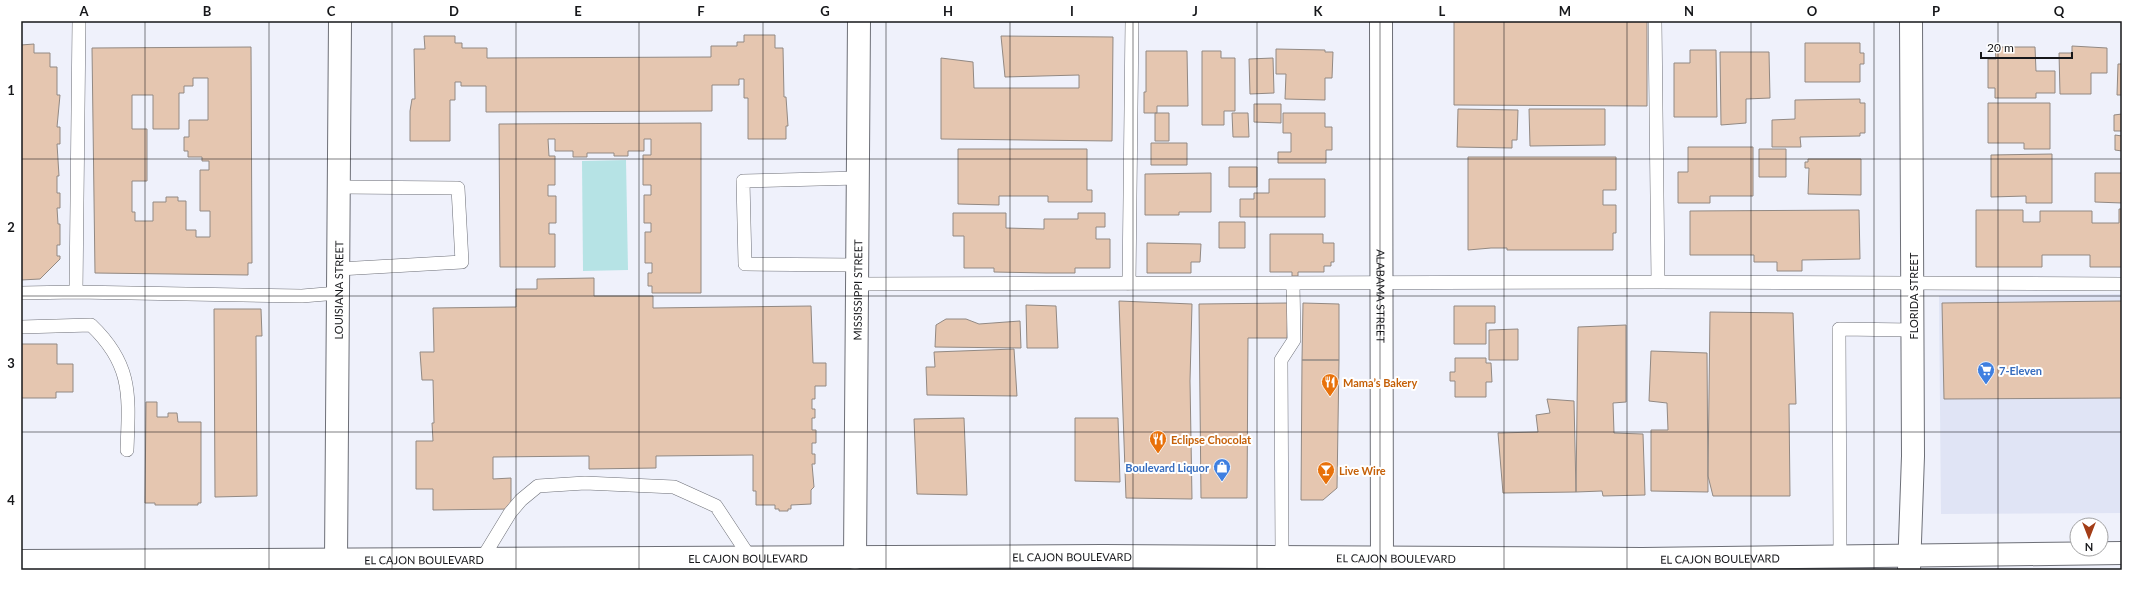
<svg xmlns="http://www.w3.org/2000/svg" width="2143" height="591" viewBox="0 0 2143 591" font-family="Lato,sans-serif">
  <rect width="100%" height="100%" fill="#eff1fb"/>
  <path fill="#e0e4f5" d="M2122,294V513L1941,514L1939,296Z"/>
  <path fill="#b6e3e5" d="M626,160L628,270L583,271L582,161Z"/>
  <path fill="#e5c6b0" stroke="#928983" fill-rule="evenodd" d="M1454,21H1647V106L1454,105Z
    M744,35H775V48H783L784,97H786L788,126H786V139H748V98H744V79H739V85H712V111L486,112V86H461V82H455V100H450V141H410V111L412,99H415L414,49H425L424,36H455V43H462V48H487V58L711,57V46H737V42H744Z
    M1001,36L1113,37L1112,141L941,139V58L973,62L974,88H1079V75L1005,77Z
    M1805,43H1860V53H1864V64H1860V82H1805Z
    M34,44V53H50V67H57V95H60L57,127H60V144H57L59,176H57V193H60V208H57L58,224H60V245H57V256H60V259L40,279L21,280V45Z
    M2072,46L2107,48V73H2091V94H2060L2059,53H2072Z
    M251,47L252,263H248V275L95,273L92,48ZM193,78H208V120H189V137H184V151H188V157H202V161H209V170H200V211H210V237H196V230H186V201H178V197H166V202H153V221H135V212H132V181H147V129H132V95H153V129H179V93H184V86H193Z
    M1995,47H2035L2036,71H2055V93H2036V98H1995V88H1988V59H1996Z
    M1276,49L1325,50V52H1333L1332,78H1325V100L1285,99L1286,74H1276Z
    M1690,50H1716L1717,117H1674V63H1690Z
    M1146,51H1187L1188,106H1157V113H1144V92H1146Z
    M1202,51H1221V58H1235V111H1224V125H1202Z
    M1720,52H1769L1770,98L1746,99V123L1721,125Z
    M1273,58L1274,93L1250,94L1249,59Z
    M2118,64H2122V95H2117Z
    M1860,99V103H1865V133H1860V136L1800,137L1801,147H1772V120L1795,119V100Z
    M1988,103H2050V149H2024V143H1988Z
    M1254,104H1281V123L1254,122Z
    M1458,109L1518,110L1517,140H1512V148L1457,147Z
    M1529,109H1605V145L1530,146Z
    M1155,113H1169V141H1155Z
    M1232,113H1248L1249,137H1233Z
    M1283,113H1325V127H1332V150H1326V163H1278V152H1291V133H1283Z
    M2122,114V131H2114V115Z
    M701,123V293H652V286H648V273H652V263H645V232H651V223H644V195H651V185H643V155H651V139H644V151H628V156H614V153H587V157H573V151H555V139H548L549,156H555V185H548V196H556V223H549V234H555V267H500L499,124Z
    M2115,135L2122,136V151L2115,150Z
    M1151,143H1187V165H1151Z
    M1688,147H1753V196H1710V203H1678V172H1688Z
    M958,149H1087V190H1092V202H1048V196H999V205L958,204Z
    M1759,149H1786V177H1759Z
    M2052,154V203H2026V196L1991,197V155Z
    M1468,157H1616V190H1603V205H1616V233H1613V250H1507V248H1491L1468,250Z
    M1808,159H1861V195L1808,194L1809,168H1805V162H1808Z
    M1229,167H1257V187H1229Z
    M1211,173V212H1179V215H1145V174Z
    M2095,173H2122V203L2095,202Z
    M1269,179H1325V217H1240V199H1254V193H1269Z
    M2119,209H2122V267H2090V255H2042V267H1976V210H2023V222H2040V211H2092V223H2119Z
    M1859,210L1860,259L1802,260V271H1777V262H1754V255H1690V211Z
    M953,213H1006V228L1044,229V219H1078V213H1105V227H1096V239H1110V268H1075V273H1046L994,272V268H964V236H953Z
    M1219,222H1245V248H1219Z
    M1270,234H1323V243H1334V262H1331V266H1324V272H1298V276H1292V272H1270Z
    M1147,243L1201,244L1200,262H1191V273H1147Z
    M594,278V296H653V308L811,306L813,363H826V386H815V399H812V409H815V418H812V430H816V443H812V454H815V464H812L814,487L811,490V504L791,505V509H788V511H779V509H775V505H756V491H753V455L656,456V468L589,469V456L493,457V479L511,478V509L433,510V489H416V441H433L432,423H434L433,380H422L420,352H434L433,308L516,307V289H537V279Z
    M1119,301L1192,304L1190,381L1192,499L1126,498Z
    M2122,301V398L1944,399L1942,303Z
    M1288,303L1287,338H1248L1247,498H1201L1199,304Z
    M1303,303L1339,304V360H1302Z
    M1026,305L1056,306L1058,348H1027Z
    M1454,306H1495V323H1486V344H1454Z
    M214,309H261L262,336H256L257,496L215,497Z
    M1710,312L1793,313L1796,404H1789L1790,496H1713L1708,476Z
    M946,319H966L979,324L1020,321L1021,348L935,347L936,325Z
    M1626,325V402L1613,403L1614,433L1643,434L1645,495L1603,496L1602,491L1576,492L1578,327Z
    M1518,329V360H1489V330Z
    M21,344H57V364H73V392H56V398H21Z
    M1014,349L1017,396L927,395L926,367H935L934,352Z
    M1651,351L1707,353L1708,492L1651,491V430H1668L1667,403L1649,401Z
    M1455,358H1486V363H1491L1492,382H1486V397H1455V381H1450V372H1455Z
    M1302,360H1339L1337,488L1323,500H1301Z
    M1547,399L1574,401L1576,492L1503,493L1498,433L1538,432L1536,415L1550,413Z
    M146,402H157V417H168V413H177L178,422H201V503H198V505H155V503H145Z
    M964,418L967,495L917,494L914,419Z
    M1075,418H1118L1120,482L1075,481Z"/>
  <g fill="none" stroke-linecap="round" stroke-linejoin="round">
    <g stroke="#6d6f77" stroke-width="14">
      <path id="service" d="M1655,21L1658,282
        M339,187L458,188L462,262L339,269
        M857,265L745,264L743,181L858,178
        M857,284L1658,282L2122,284
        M1129,284L1132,21
        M76,292L79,21
        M21,293L76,292L302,296L338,293
        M21,327L91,325C133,365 129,396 127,450
        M1840,556L1839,329L1913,330
        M1282,557L1281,360L1294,340L1293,284
        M482,559L510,513L521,500L538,486L585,483L674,487L716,506L751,559"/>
    </g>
    <g stroke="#6d6f77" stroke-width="24">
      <g id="minor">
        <path id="s1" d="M1381,21L1382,570"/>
        <path id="s2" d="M855,558L859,21"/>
        <path id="s3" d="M336,560L340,21"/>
      </g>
    </g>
    <g stroke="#6d6f77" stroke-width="24">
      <path id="tertiary" d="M1909,570L1913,456L1911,21"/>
    </g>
    <g stroke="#6d6f77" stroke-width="24">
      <g id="primary">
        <path id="s4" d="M21,561L1103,556L1642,559L2122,553"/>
      </g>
    </g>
    <use href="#service" stroke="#fff" stroke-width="13"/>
    <use href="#minor" stroke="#fff" stroke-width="22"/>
    <use href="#tertiary" stroke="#fff" stroke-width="22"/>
    <use href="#primary" stroke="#fff" stroke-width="22"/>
  </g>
  <path fill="none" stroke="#16171a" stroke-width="1" stroke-opacity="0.55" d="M145,21V570M269,21V570M392,21V570M516,21V570M639,21V570M763,21V570M886,21V570M1010,21V570M1133,21V570M1257,21V570M1380,21V570M1504,21V570M1627,21V570M1751,21V570M1874,21V570M1998,21V570M21,159H2122M21,296H2122M21,432H2122"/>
  <defs>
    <g id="supermarket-pin" transform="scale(0.9)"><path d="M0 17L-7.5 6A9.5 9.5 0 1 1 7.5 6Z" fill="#3f7fe0" stroke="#fff"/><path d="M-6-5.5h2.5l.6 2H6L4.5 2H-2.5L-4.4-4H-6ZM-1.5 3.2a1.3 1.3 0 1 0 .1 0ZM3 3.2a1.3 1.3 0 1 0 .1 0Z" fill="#fff"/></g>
    <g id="restaurant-pin" transform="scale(0.9)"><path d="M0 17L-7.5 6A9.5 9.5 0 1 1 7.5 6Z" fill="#e8710a" stroke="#fff"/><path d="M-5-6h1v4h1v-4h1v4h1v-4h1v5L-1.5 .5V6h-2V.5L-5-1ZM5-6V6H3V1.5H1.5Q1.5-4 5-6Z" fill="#fff"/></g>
    <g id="shop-pin" transform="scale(0.9)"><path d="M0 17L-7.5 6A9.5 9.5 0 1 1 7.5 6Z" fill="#3f7fe0" stroke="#fff"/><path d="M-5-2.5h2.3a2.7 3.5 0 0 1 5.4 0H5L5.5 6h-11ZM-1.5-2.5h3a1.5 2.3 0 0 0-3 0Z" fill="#fff"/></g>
    <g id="bar-pin" transform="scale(0.9)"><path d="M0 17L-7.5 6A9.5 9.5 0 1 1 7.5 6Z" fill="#e8710a" stroke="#fff"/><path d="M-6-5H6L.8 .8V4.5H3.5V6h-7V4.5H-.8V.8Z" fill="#fff"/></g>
  </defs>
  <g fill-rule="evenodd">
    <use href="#supermarket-pin" x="1986" y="370"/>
    <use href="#restaurant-pin" x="1330" y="382"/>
    <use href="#restaurant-pin" x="1158" y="439"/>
    <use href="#shop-pin" x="1222" y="467"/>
    <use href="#bar-pin" x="1326" y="470"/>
  </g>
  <g text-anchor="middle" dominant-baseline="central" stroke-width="4" stroke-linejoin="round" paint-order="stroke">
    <g font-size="11" fill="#16171a" stroke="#fff">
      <text stroke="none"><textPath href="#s3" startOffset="270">LOUISIANA STREET</textPath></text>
      <text stroke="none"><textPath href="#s2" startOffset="268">MISSISSIPPI STREET</textPath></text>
      <text stroke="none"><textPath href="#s1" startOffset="275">ALABAMA STREET</textPath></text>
      <text transform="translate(1913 296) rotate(-90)">FLORIDA STREET</text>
      <text stroke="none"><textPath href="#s4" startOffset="1051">EL CAJON BOULEVARD</textPath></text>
      <text stroke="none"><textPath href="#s4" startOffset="1375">EL CAJON BOULEVARD</textPath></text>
      <text stroke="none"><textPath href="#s4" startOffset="1699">EL CAJON BOULEVARD</textPath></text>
      <text stroke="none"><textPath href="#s4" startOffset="727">EL CAJON BOULEVARD</textPath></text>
      <text stroke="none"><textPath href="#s4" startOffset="403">EL CAJON BOULEVARD</textPath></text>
    </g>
    <g font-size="11" font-weight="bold" fill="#366cbe" stroke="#fff" text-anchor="start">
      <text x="1999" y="370">7-Eleven</text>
      <text x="1209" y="467" text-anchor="end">Boulevard Liquor</text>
    </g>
    <g font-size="11" font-weight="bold" fill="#c56008" stroke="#fff" text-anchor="start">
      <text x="1343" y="382">Mama’s Bakery</text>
      <text x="1171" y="439">Eclipse Chocolat</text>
      <text x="1339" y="470">Live Wire</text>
    </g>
  </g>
  <rect width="2143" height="591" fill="none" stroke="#ffffff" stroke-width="44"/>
  <g transform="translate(2089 537) rotate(180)"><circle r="19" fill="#ffffff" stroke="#a2a2a3"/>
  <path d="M0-3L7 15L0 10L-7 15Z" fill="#a33d17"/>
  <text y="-6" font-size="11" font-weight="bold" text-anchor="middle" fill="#16171a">N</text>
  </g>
  <path d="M1981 52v6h91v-6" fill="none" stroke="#16171a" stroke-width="2"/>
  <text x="1987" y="52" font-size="12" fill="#16171a" stroke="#ffffff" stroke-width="3" paint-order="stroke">20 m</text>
  <rect x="22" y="22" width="2099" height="547" fill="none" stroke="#16171a" stroke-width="1.5"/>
  <g font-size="13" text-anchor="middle" font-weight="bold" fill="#16171a">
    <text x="84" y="16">A</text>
    <text x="207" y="16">B</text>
    <text x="331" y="16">C</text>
    <text x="454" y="16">D</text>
    <text x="578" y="16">E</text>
    <text x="701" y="16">F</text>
    <text x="825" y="16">G</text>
    <text x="948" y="16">H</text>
    <text x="1072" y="16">I</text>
    <text x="1195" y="16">J</text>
    <text x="1318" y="16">K</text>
    <text x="1442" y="16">L</text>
    <text x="1565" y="16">M</text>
    <text x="1689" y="16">N</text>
    <text x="1812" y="16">O</text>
    <text x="1936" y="16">P</text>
    <text x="2059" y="16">Q</text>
    <text x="11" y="95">1</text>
    <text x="11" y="232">2</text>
    <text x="11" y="368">3</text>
    <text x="11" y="505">4</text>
  </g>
</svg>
